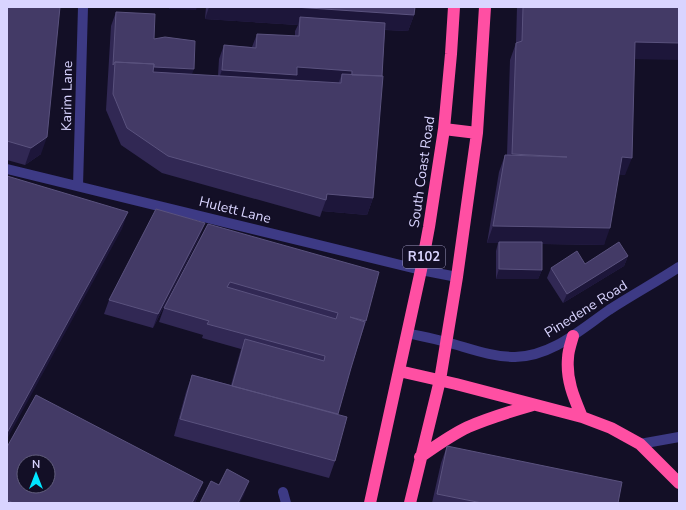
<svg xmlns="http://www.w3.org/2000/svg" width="686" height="510" viewBox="0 0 686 510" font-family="'Nunito Sans',sans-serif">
  <rect width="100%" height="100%" fill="#130f26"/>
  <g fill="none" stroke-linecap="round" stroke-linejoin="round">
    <path stroke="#3d3a85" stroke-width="10" d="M7,169L421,270L457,277
      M78,186L83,7
      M407,333C420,336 433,338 446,342C469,348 491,357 515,357C552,356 580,330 609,310C632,295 656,282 679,267
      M640,444L679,437
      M283,492L286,503"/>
    <path stroke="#ff4fa3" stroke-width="12" d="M444,129L477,133
      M573,336C571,343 568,351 568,358C566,380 574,398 582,417
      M399,371L456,384L582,417L611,428L640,444L679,483
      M420,457C436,446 451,435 468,427C489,418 512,411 533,405
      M370,503L421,270L429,227L444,129L451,54L454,7
      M410,503L440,380L457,277L477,133L485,7"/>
  </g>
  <path fill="#312854" d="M7,7L41,154L25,165L7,160Z
    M206,7H415L414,15L408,31L385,30L373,198L367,215L322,211L320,217L162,173L121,145L106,110L111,26L116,12L154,39L192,75L218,76L219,59L224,45L252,47L257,34L295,36V31L298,25L205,19Z
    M517,7H679L634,59L625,175L619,174L604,245L542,244V270L538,279H496V251L498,243H487L499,172L505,155H507L510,60L516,43Z
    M208,224L366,321L351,368L338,414L335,461L329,478L174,436L186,392L192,375L231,385L241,349L202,338L203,335L159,322L164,308Z
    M200,236L153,328L104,314L109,300Z
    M628,256L624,266L563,303L547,278L551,268L585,264Z
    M447,446L618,503H432L441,463Z
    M7,447L203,482L195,503H7Z"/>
  <path fill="#1d163a" d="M169,7H197L196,10L169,9Z
    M209,7H294L414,15L408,31L300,25V17L298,25L205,19Z
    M635,42L679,43V60L629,59Z
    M114,65L194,69L189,82Z
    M297,67L352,71L347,84L342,74L338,84H217L222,70Z
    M47,137L41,154L25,165L31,148Z
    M512,154L567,157L506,171Z
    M622,157L632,158L625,175L615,174Z
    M327,194L373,198L367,215L322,211L326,200Z
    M128,212L122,229L7,439V433Z
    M205,223L200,236L153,328L158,314Z
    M493,226L610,228L604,245L499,243V242L498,243H487Z
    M628,256L624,266L563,303L567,294Z
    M499,269L542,270L538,279H496Z
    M249,481L244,495L240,503H238Z
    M203,482L195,503H192Z"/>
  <path fill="#433a66" stroke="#5a527e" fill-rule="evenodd" d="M7,7H60L47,137L31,148L7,141Z
    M294,7H415L414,15Z
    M523,7H679V43L635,42L632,158L622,157L610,228L493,226L505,155L567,157L512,154L516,43L522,41Z
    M116,12L155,14L154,39L165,37L195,41L194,69L154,67V64L115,62L113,65Z
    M300,17L385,23L382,76L352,75V71L297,67V75L222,70L224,45L256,48L257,34L299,36Z
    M115,62L154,64L153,72L341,83L342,74L383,76L373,198L327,194L326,200L168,156L127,128L113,94Z
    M7,176L128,212L7,433Z
    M156,209L205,223L158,314L109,300Z
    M208,224L379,272L366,321L350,317L365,322L351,368L338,414L232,386L245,339L324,361L325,356L207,324L209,321L164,308ZM230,282L338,313L336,319L227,287Z
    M499,242H542V270L499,269Z
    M619,242L628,256L567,294L551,268L577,251L585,264Z
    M192,375L347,417L335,461L180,419Z
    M36,395L203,482L192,503H13L7,500V447ZM24,462H48V486H24Z
    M447,446L622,482L618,503H482L437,494Z
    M227,469L249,481L238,503H200L211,481L219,485Z"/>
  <g text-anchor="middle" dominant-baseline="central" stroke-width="3" stroke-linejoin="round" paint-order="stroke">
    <rect fill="#130f26" stroke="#9e99be" stroke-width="1" x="403" y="246" width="42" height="22" rx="3"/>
    <g font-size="13" font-weight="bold" fill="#d9d4ff">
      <text x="424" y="257">R102</text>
    </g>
    <g font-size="14" fill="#d9d4ff" stroke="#130f26">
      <text transform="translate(67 96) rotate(-89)">Karim Lane</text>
      <text transform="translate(422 172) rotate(-82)">South Coast Road</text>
      <text transform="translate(235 210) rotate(14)">Hulett Lane</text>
      <text transform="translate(586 309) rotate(-32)">Pinedene Road</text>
    </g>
  </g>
  <rect width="686" height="510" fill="none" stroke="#d9d4ff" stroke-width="16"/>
  <g transform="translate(36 474)"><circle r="19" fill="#130f26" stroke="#625e7d"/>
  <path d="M0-3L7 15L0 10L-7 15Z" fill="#00e5ff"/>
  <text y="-6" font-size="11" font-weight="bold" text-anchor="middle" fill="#d9d4ff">N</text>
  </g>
</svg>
